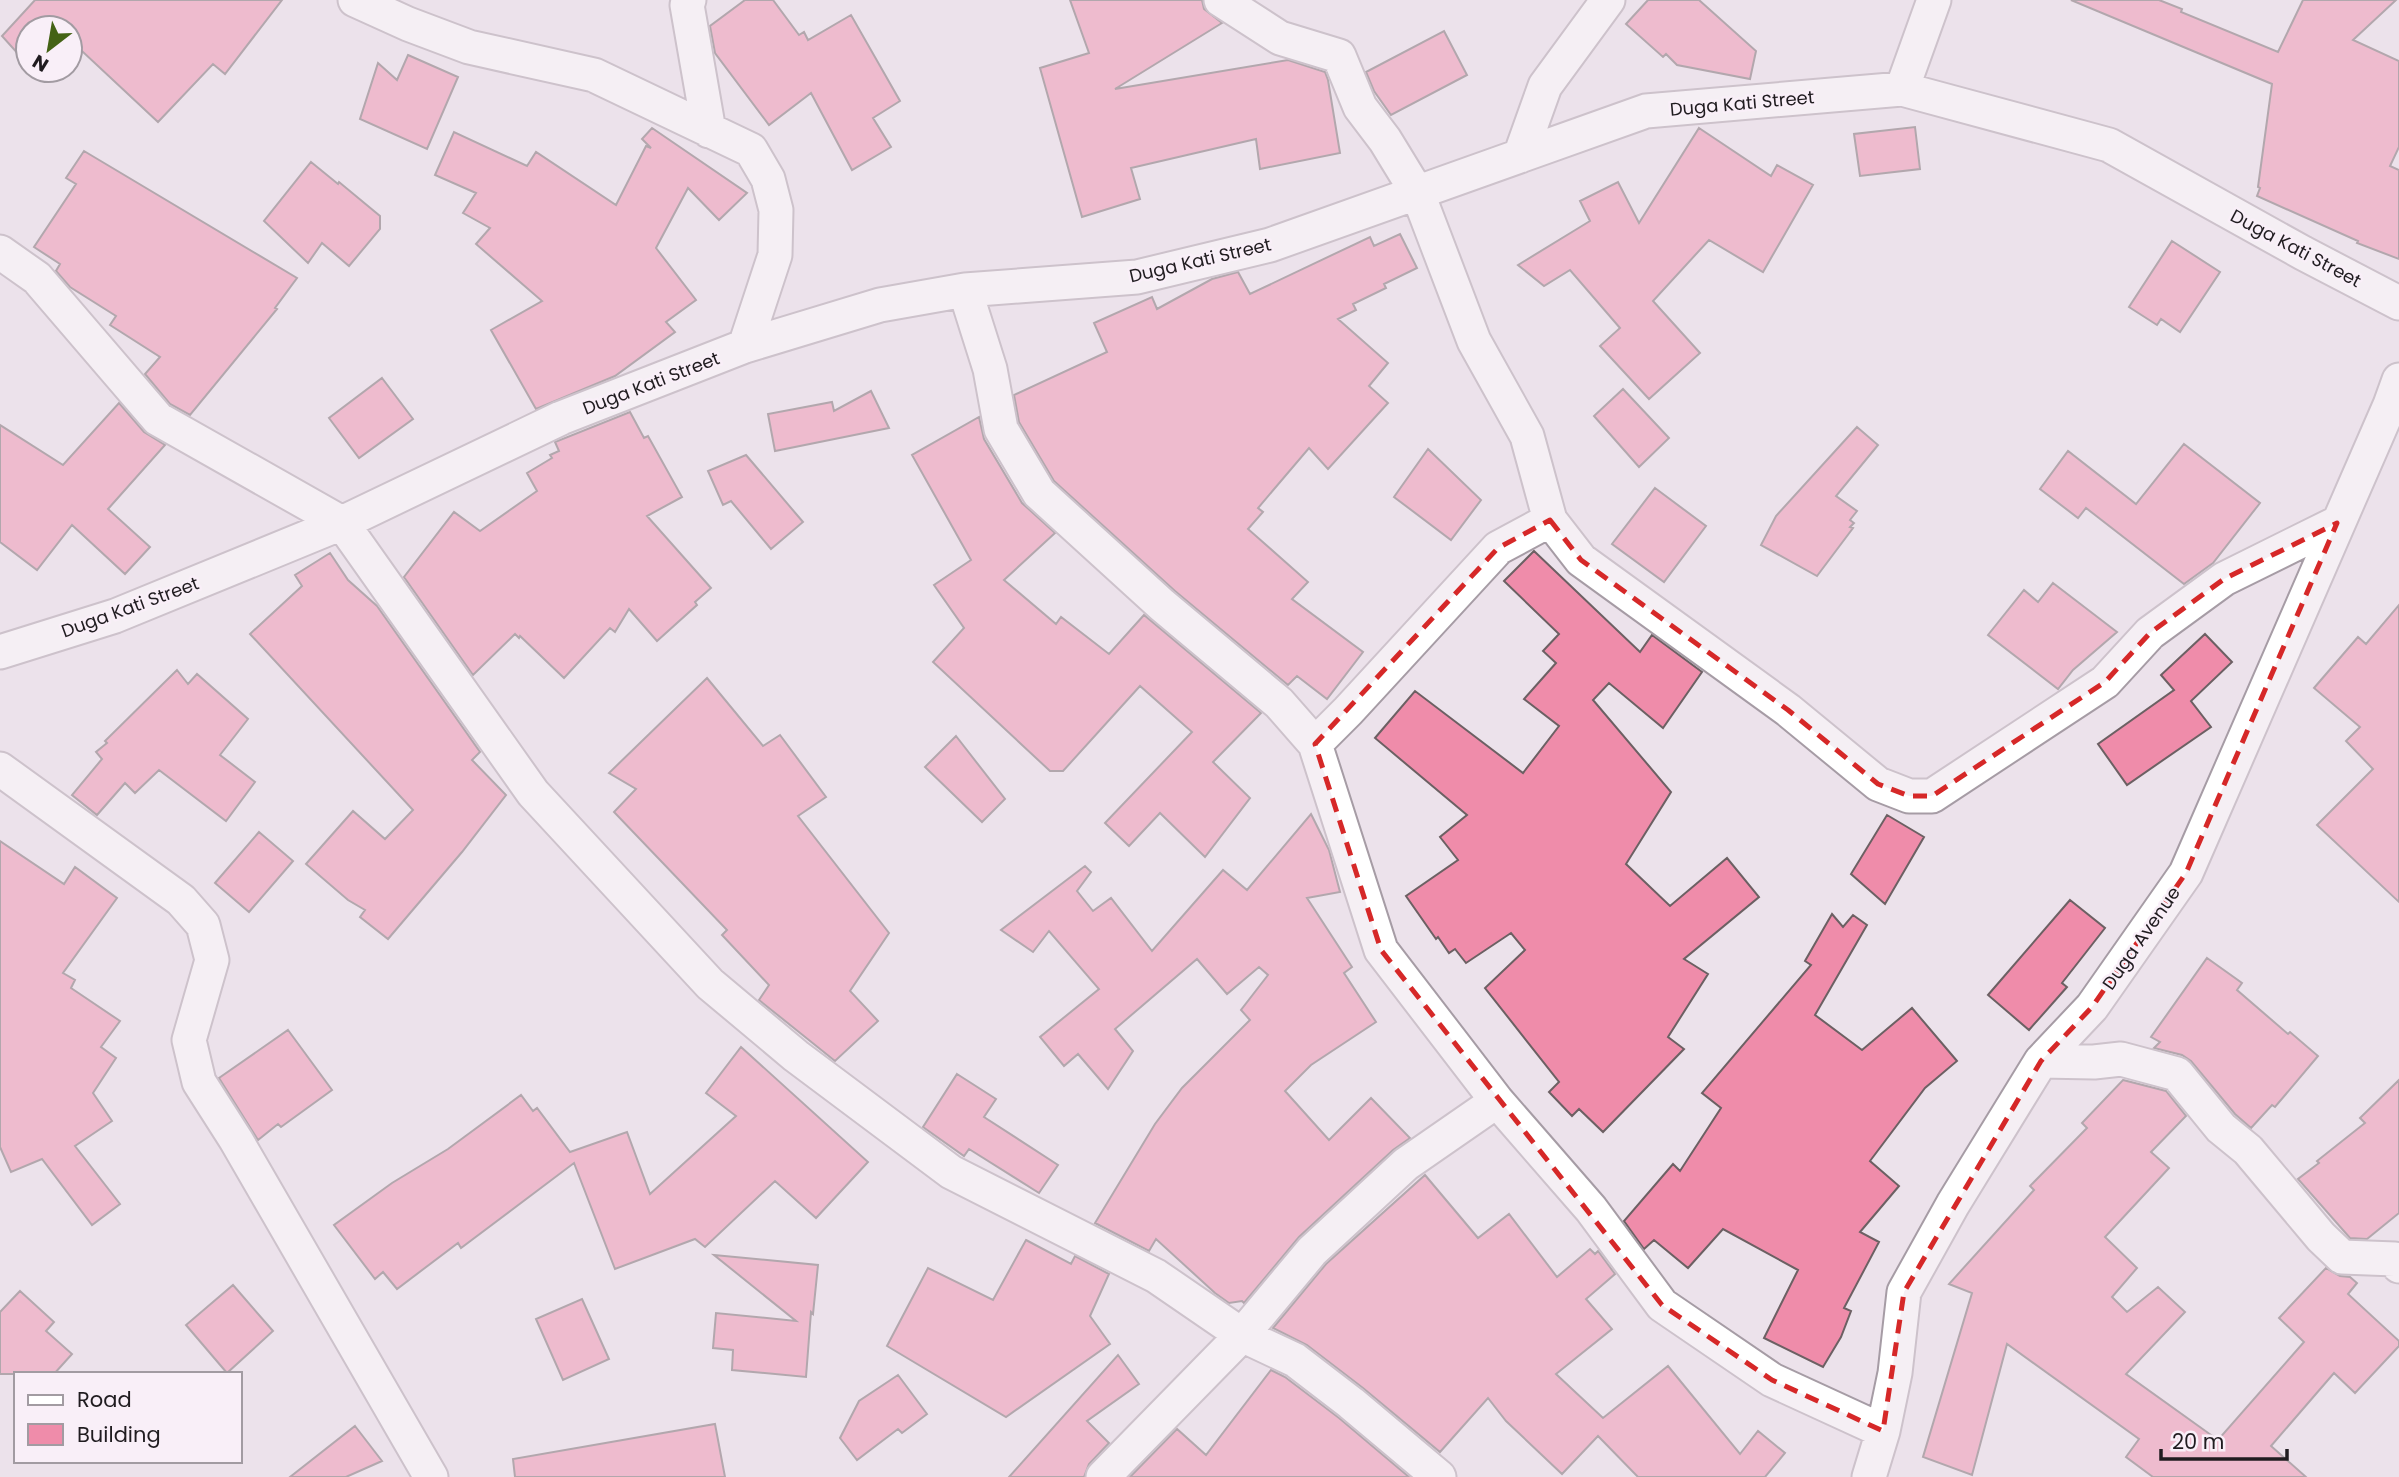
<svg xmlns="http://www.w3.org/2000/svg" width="2399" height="1477" viewBox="0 0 2399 1477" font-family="Poppins,sans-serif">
  <rect width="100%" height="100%" fill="#ece2eb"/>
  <path fill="#ef8caa" stroke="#6c6063" stroke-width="2" d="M35,0H282L225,74L213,64L158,122L82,51L70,61V28H28V65L2,36Z
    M745,0H773L799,35L804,32L808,40L851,15L900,101L873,118L891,147L852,170L811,93L769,125L715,53L710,26Z
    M1070,0H1202L1204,9L1222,23L1115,89L1288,60L1325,72L1328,80L1340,153L1260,169L1256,139L1131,168L1140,199L1082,217L1040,68L1089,53Z
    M1648,0H1699L1756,51L1750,79L1677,65L1666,54L1663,57L1626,24Z
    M2071,0H2159L2182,9L2181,12L2278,52L2303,0H2396L2353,40L2399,61V147L2390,166L2399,170V259L2357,243L2358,241L2257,196L2260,188L2258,187L2272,84Z
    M1444,31L1467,75L1391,115L1374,91L1366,72Z
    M408,55L458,77L427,149L360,119L378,63L397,80Z
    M1915,127L1920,169L1860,176L1854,134Z
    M652,128L747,193L719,220L688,188L656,248L696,300L666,322L675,332L615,376L536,409L491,330L542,301L476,244L490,228L463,213L476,193L435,175L454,132L527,166L536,152L616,205L646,146L651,148L642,139Z
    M1699,128L1771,176L1777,165L1813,185L1763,272L1709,240L1653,301L1700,353L1649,399L1600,346L1620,328L1570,270L1544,286L1518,265L1590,221L1580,201L1618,182L1639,223Z
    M84,151L297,278L275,308L277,309L190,415L170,404L145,374L160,357L110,325L116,316L70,287L56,271L60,264L34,247L76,184L66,178Z
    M311,162L338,184L339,182L380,216V229L349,266L322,243L308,263L264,221Z
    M1400,234L1417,268L1384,284L1386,288L1353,304L1356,310L1338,319L1388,363L1369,386L1388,403L1328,469L1309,448L1258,508L1263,512L1248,529L1308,582L1292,599L1363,652L1327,699L1297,676L1288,685L1175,591L1054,481L1019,422L1014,395L1107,352L1094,323L1152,297L1157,309L1212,279L1238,272L1250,294L1370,237L1374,246Z
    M2172,241L2220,272L2180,332L2161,319L2157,325L2129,307Z
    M382,378L413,419L359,458L329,418Z
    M1623,389L1669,438L1639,467L1594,416Z
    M871,391L889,428L775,451L768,414L832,402L834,411Z
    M119,403L144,432L165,445L108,509L150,547L125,574L72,525L37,570L0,542V425L63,465Z
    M630,412L644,438L648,436L682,497L647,516L711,588L695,602L697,605L657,641L629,609L615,632L610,628L564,678L520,636L519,638L515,634L473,675L404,577L454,512L480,531L537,491L527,473L552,458L550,455L559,451L555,442Z
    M979,417L984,439L1022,503L1055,533L1004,580L1056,624L1061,617L1109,654L1144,615L1261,713L1213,762L1250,798L1205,857L1160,813L1129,846L1105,823L1192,732L1140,686L1063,771H1050L933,662L964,628L934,585L971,560L912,455Z
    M1857,427L1878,445L1836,496L1857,511L1850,520L1854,523L1850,527L1853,528L1817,576L1761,545L1776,516Z
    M2184,444L2260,503L2213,563L2184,584L2086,508L2078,518L2040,489L2068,451L2136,504Z
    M1428,449L1481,500L1451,540L1394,497Z
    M746,455L803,522L771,549L731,501L723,505L708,471Z
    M1655,488L1706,526L1664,582L1612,544Z
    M1534,551L1640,652L1652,635L1702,672L1663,728L1609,683L1593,700L1671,792L1626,864L1670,906L1727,858L1759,897L1684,959L1708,974L1668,1037L1684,1049L1603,1132L1579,1109L1572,1116L1549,1092L1559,1082L1485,988L1525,950L1511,933L1466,963L1455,949L1449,953L1438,937L1436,939L1406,896L1458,860L1440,837L1467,815L1375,738L1415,691L1523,773L1559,726L1524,699L1556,663L1543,651L1559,634L1504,581Z
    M330,553L348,580L377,606L480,752L472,760L506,795L462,852L388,939L360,917L365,910L348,900L306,864L353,811L385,839L413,810L250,634L302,586L295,575Z
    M2053,583L2117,632L2073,670L2058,689L1988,635L2024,590L2038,602Z
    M2399,605V902L2317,825L2373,769L2346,741L2360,727L2314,688L2358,637L2366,644Z
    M2205,634L2232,662L2191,701L2211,727L2127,785L2098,744L2174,690L2161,675Z
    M177,670L188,684L197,674L248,719L220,755L255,782L226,821L159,770L135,793L125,783L97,815L72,795L102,759L96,752L107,743L105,741Z
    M707,678L763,746L780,735L826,797L798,816L889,933L850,991L878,1021L835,1061L759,1000L769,985L722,935L727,930L614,812L636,789L609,773Z
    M956,736L1005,799L982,822L925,767Z
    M1311,814L1329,850L1340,892L1307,898L1352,967L1344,973L1376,1022L1311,1065L1285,1091L1329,1140L1371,1098L1410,1138L1393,1150L1299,1237L1244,1303L1242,1301L1229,1303L1215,1293L1156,1239L1149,1251L1095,1223L1155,1124L1182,1088L1250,1020L1241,1010L1268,975L1259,967L1227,994L1197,959L1115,1029L1133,1051L1108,1089L1078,1054L1064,1066L1040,1037L1099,989L1049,931L1033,952L1001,930L1085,866L1091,872L1077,891L1093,911L1111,898L1152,951L1223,870L1247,890Z
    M1887,815L1924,837L1885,904L1851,874Z
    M259,832L293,861L249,912L215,883Z
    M0,841L64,884L75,867L117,898L63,973L75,980L71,988L120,1021L101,1047L116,1058L93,1093L112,1121L75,1146L120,1204L92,1225L42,1159L11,1172L0,1147Z
    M2070,900L2105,928L2062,983L2067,987L2029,1030L1988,995Z
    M1832,914L1843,927L1853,915L1867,925L1815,1015L1862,1050L1912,1008L1957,1061L1925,1088L1870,1161L1899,1186L1860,1232L1879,1242L1844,1308L1851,1311L1841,1337L1823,1367L1764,1338L1798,1270L1723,1229L1688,1268L1654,1240L1644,1249L1624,1221L1673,1164L1680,1171L1721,1108L1702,1093L1811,965L1805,961Z
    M2207,958L2242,983L2237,990L2288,1034L2290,1032L2318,1056L2275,1107L2272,1105L2251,1128L2235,1114L2191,1061L2182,1055L2154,1048L2160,1042L2151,1037Z
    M288,1030L332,1090L281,1127L278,1124L258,1140L219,1078Z
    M741,1047L868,1162L816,1218L775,1181L705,1247L695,1239L615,1269L574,1163L461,1248L458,1243L397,1289L383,1272L375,1279L334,1225L392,1183L448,1149L521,1095L533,1111L537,1108L570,1152L627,1132L650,1194L736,1116L706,1093Z
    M957,1074L996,1099L984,1117L1058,1165L1039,1193L969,1149L964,1156L923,1127Z
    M2123,1080L2166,1091L2186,1116L2151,1152L2169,1168L2105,1237L2137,1268L2112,1297L2127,1312L2158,1287L2185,1312L2126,1374L2218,1440L2304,1342L2279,1318L2326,1268L2340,1276L2350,1277L2357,1283L2348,1294L2399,1341V1346L2355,1393L2334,1373L2271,1446L2306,1477H2153L2126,1457L2139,1439L2007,1344L1972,1475L1923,1457L1972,1293L1949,1284L2034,1190L2030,1186L2087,1128L2082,1123Z
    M2399,1080V1213L2367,1239L2350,1238L2298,1179L2319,1163L2317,1161L2365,1123L2360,1118Z
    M1425,1175L1478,1238L1509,1214L1557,1277L1590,1249L1595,1254L1598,1251L1615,1274L1586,1299L1612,1329L1556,1374L1603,1418L1668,1366L1740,1454L1758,1431L1785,1453L1765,1477H1638L1598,1436L1562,1474L1506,1421L1488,1398L1440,1452L1363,1388L1307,1345L1273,1328L1326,1264Z
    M1026,1240L1071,1264L1075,1256L1109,1274L1090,1316L1110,1344L1006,1417L887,1346L928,1268L993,1300Z
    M714,1255L818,1265L813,1314L811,1312L806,1377L732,1370L733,1350L713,1348L716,1313L796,1321Z
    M233,1285L273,1331L227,1373L186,1325Z
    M20,1291L54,1322L46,1331L72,1354L54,1374H0V1312Z
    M582,1299L609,1359L563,1380L536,1319Z
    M1118,1355L1139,1384L1087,1421L1109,1443L1089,1464L1084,1477H1009Z
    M1271,1370L1285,1377L1339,1418L1409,1477H1130L1177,1429L1206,1455Z
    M898,1375L927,1414L902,1433L898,1429L857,1460L840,1438L859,1401Z
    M715,1424L725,1477H515L513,1459Z
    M355,1426L382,1461L346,1477H290Z"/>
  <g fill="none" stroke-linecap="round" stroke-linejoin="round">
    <g stroke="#a69ca5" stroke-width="37">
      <path id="minor" d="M355,0L408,24L469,47L594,75L751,150L768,179L776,210L775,255L745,346
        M689,0L687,5L709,131
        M1221,0L1280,38L1339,56L1360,107L1385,140L1418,194L1474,341L1527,436L1550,520L1581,560L1788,710L1878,784L1909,796H1932L2105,682L2150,633L2224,579L2337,523
        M1902,89L1934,0
        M1520,156L1545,86L1608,0
        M0,252L37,278L158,419L342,523L533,793L710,984L796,1056L951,1172L1156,1276L1242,1335L1295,1360L1351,1403L1439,1477
        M965,290L990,369L1001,429L1039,493L1162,605L1279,703L1315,744
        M1550,520L1498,548L1348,711L1315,744L1381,950L1497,1101L1591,1209L1662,1305L1772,1380L1883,1431
        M0,652L115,616L342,523L561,418L745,346L880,305L965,290L1137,277L1270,245L1646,111L1902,89L2109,145L2303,253L2399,303
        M0,769L181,900L203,925L212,960L189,1040L199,1082L236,1140L431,1477
        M2041,1061L2094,1062L2121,1059L2177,1074L2221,1128L2248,1150L2321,1237L2342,1257L2395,1259L2399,1266
        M1103,1477L1242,1335L1312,1251L1406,1164L1497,1101
        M1869,1477L1883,1431L1895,1373L1904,1292L1953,1204L2041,1061L2092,1007L2186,873L2390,405L2399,380"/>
    </g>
    <use href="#minor" stroke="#fff" stroke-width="33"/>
  </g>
  <path d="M0 0H2399V1477H0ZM1550,520L1581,560L1788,710L1878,784L1909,796H1932L2105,682L2150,633L2224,579L2337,523L2186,873L2092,1007L2041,1061L1904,1292L1883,1431L1772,1380L1662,1305L1381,950L1315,744L1498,548Z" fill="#ece2eb" fill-opacity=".55" fill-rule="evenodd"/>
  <path fill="none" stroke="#d62828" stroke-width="5" stroke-dasharray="14 9" stroke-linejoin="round" d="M1550,520L1581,560L1788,710L1878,784L1909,796H1932L2105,682L2150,633L2224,579L2337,523L2186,873L2092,1007L2041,1061L1904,1292L1883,1431L1772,1380L1662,1305L1381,950L1315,744L1498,548Z"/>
  <g text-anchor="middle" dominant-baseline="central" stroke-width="5" stroke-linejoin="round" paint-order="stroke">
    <g font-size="18" fill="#201c20" stroke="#f9eff8">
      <text transform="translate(1742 103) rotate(-5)">Duga Kati Street</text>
      <text transform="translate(2296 248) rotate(28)">Duga Kati Street</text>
      <text transform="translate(1200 260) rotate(-13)">Duga Kati Street</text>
      <text transform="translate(651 383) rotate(-21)">Duga Kati Street</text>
      <text transform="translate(130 607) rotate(-20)">Duga Kati Street</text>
      <text transform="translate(2141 938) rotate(-55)">Duga Avenue</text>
    </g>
  </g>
  <rect x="14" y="1372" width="228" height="91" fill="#f9eff8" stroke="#a29ba2" stroke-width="2"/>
  <rect x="28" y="1395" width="35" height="10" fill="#ffffff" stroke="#a29ba2" stroke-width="2"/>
  <text x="77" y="1407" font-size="21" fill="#201c20">Road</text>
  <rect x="28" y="1424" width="35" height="21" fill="#ef8caa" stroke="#a29ba2" stroke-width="2"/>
  <text x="77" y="1442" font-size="21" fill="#201c20">Building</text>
  <g transform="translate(49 49) rotate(211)"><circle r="33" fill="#f9eff8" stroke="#a29ba2" stroke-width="2"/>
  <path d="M0-5L12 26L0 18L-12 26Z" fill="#446215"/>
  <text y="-10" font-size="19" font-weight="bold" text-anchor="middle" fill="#201c20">N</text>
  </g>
  <path d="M2161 1449v10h126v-10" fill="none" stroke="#201c20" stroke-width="3.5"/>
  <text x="2172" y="1449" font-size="21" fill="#201c20" stroke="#f9eff8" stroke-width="5" paint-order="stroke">20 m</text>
</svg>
